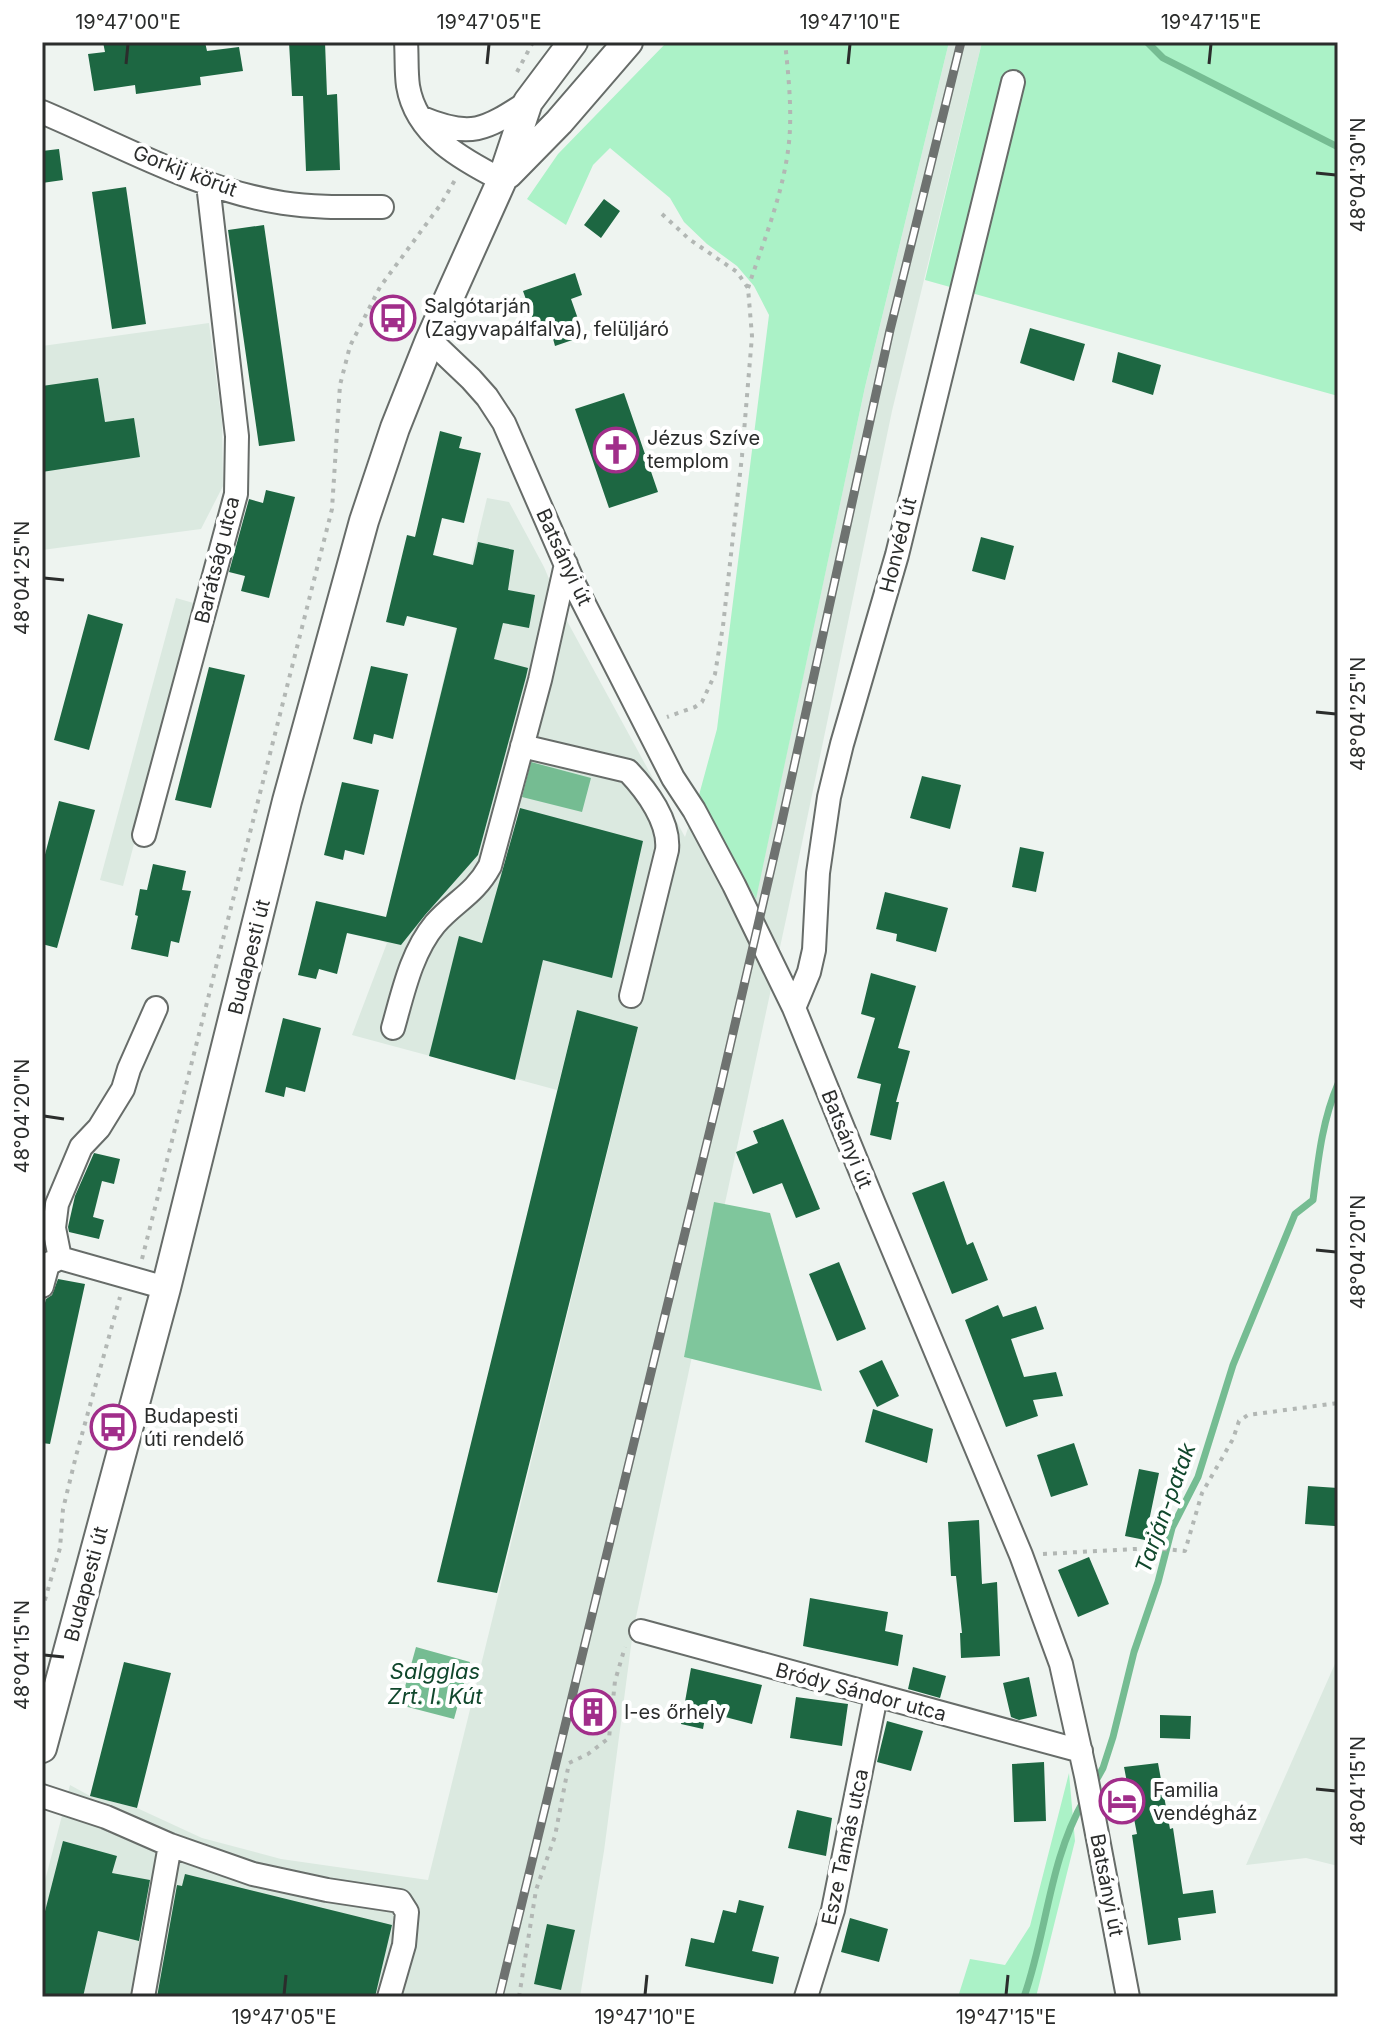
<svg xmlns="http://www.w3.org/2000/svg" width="1380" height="2039" viewBox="0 0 1380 2039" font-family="Inter,sans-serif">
  <rect width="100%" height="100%" fill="#eef4f0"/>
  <path fill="#dbe9e0" d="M949,42H982L892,411L788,910L633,1631L604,1851L580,1997H42V1892L70,1785L90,1796L137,1808L202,1838L281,1859L428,1880L638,1028L577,1010L557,1090L352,1035L387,943L381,941L487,498L509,502L544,567L567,621L685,837L699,795L756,897L865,387Z
    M209,323L222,422L223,486L201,529L42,550V346Z
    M176,598L197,604L123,886L100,880Z
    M1338,1657V1866L1306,1858L1246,1865Z"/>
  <path fill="#abf2c7" d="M667,42H949L865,387L756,899L699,795L717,729L769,315L754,286L737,266L707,244L684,222L670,198L610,148L593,165L566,225L527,199L558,154Z
    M982,42H1338V396L925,280Z
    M1069,1773L1075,1841L1036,1997H958L970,1959L1005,1965L1030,1926Z"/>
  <path fill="#7fc69c" d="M714,1202L770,1213L822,1391L684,1357Z"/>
  <path fill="#75bc92" d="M531,762L591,778L582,812L522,797Z
    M416,1647L470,1662L454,1719L400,1705Z"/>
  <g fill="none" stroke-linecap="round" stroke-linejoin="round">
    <path stroke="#75bc92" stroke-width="7" d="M1147,42L1163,58L1338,147
      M1093,1786L1103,1768L1113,1737L1134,1652L1158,1582L1172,1528L1198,1477L1233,1365L1295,1214L1313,1200C1318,1161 1322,1121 1338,1084
      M1024,1997C1047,1932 1049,1861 1084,1800"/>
  </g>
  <path fill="#1d6742" d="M103,42H205L207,51L239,47L243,71L200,77L201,85L136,94L135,85L94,91L88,54L105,52Z
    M289,42H325L327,95L337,94L340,170L306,171L303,96H292Z
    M59,149L63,180L42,183V151Z
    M126,187L146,324L112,329L92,192Z
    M604,199L620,211L601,238L584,225Z
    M264,225L295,441L259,446L228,230Z
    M575,273L582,295L571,299L584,336L555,346L552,335L540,339L523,291Z
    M1030,328L1085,344L1074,381L1020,363Z
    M1118,352L1161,365L1153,395L1112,382Z
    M98,378L105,422L134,418L140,457L42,472V386Z
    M624,393L658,492L609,508L575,409Z
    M440,431L462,437L459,448L481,453L464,523L442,518L433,555L473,565L478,542L514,550L508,590L535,595L529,628L503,623L494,659L528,668L526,677L478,855L425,915L401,945L347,933L337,974L319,969L316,979L298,975L316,901L386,917L457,628L407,616L404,626L386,622L407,535L415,537Z
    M266,490L295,497L269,598L241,591L245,576L229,572L249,499L263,503Z
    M981,537L1014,546L1005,580L972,571Z
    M88,614L123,624L89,750L54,740Z
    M371,666L408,674L393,739L374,734L372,744L353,739Z
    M209,667L245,675L211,808L175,800Z
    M922,776L961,785L950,829L910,818Z
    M342,782L379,790L364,855L345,850L343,860L324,855Z
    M59,801L95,810L57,948L42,944V866Z
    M520,808L643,841L612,978L543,960L515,1080L429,1056L459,936L482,943Z
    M1020,847L1044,852L1036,892L1012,887Z
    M153,864L186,871L182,890L191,891L179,943L171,941L168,957L131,949L138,916L135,915L140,889L147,890Z
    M885,892L948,908L936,952L896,941L897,934L876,929Z
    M871,973L916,986L898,1048L910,1051L896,1102H899L891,1140L870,1135L881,1084L857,1078L875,1018L861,1014Z
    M577,1010L638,1027L497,1593L437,1582Z
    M283,1018L321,1028L305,1092L286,1087L284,1097L265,1092Z
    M783,1119L820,1209L796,1218L782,1183L753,1194L736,1152L758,1143L753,1131Z
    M94,1153L120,1159L114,1184L102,1181L93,1217L104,1220L99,1239L69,1232L68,1227L75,1196Z
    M944,1181L967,1245L973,1242L988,1280L952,1294L912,1193Z
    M839,1262L866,1329L837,1341L809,1274Z
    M58,1279L85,1284L50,1444L42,1443V1314L46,1299L52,1295Z
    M998,1305L1003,1317L1036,1306L1044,1329L1011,1339L1024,1377L1056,1372L1063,1396L1033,1400L1038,1416L1006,1427L965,1320Z
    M882,1360L899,1396L877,1407L859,1371Z
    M873,1409L933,1429L927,1463L865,1442Z
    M1074,1443L1088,1485L1051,1497L1037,1455Z
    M1139,1469L1159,1473L1145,1540L1125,1536Z
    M1308,1486L1338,1488V1515L1335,1526L1305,1524Z
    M979,1520L982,1584L997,1582L1000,1656L961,1658L960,1633H962L956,1576H951L948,1522Z
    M1089,1557L1109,1604L1078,1617L1058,1570Z
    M810,1598L888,1612L885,1631L903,1635L898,1666L803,1646Z
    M124,1662L171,1673L137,1808L90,1796Z
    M913,1667L946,1676L940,1698L908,1689Z
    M691,1668L762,1685L752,1724L706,1712L703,1729L681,1724Z
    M1029,1677L1037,1716L1019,1720L1011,1717L1003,1683Z
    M796,1697L848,1704L842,1746L790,1738Z
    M1160,1715L1191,1716L1190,1739L1160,1738Z
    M887,1721L923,1731L911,1771L877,1762Z
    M1044,1762L1046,1821L1014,1822L1012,1764Z
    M1158,1763L1170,1829L1173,1828L1183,1894L1213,1890L1216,1913L1178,1918L1181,1940L1148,1945L1132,1835L1137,1834L1124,1767Z
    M797,1810L832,1818L826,1856L788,1848Z
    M63,1841L117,1856L112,1873L150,1880L139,1941L98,1931L83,1997H42V1923Z
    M185,1874L392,1925L375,1997H157L177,1885L182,1886Z
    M739,1900L764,1906L752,1951L779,1957L773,1984L685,1966L691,1938L714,1943L723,1910L736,1913Z
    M850,1918L888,1929L879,1962L841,1952Z
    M547,1924L575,1930L561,1990L534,1984Z"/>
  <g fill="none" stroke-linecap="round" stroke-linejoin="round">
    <g stroke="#676c69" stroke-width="26">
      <path id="minor" d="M406,42C407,56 406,72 408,86C416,135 463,160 502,180
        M42,112C120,145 199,190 283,203C316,208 349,207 382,207
        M422,118C472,139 486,129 528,102
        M430,340L471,379L487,397L504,423L575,586L673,778L694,810L734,885L794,1008L874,1204L1021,1555L1061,1664L1086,1776L1128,1997
        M522,746L628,771C647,791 670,822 667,850L631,996
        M144,835L236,494L237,436L208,184
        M794,1008L809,972L814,950L818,873L829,797L842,744L897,555L1013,82
        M393,1028C403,993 411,953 435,924C455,901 474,895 490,866L540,680L566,564
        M60,1258L54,1228L57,1204L81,1147L99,1128L123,1089L129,1069L156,1008
        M42,1286L48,1264L60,1258L166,1288
        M641,1631L1081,1751
        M42,1796L106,1817L170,1845L253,1874L327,1890L400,1901L407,1912L404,1945L389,1997
        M143,1997L170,1845
        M806,1997L833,1910L876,1696"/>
    </g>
    <g stroke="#676c69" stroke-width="32">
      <path id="major" d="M508,174L559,122L628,42
        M42,1748L166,1288L287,801L364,521L395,428L430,340L502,180L528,102L573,42"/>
    </g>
    <path stroke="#b2b7b4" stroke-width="4" stroke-dasharray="4 6" stroke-linecap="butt" d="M517,72L533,42
      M662,214L689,239L737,272L748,288L752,336L742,456L723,626L715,674L702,702L695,707L667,717
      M748,288C765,237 788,182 790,128C791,99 788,71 785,42
      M142,1259L332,509L340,385L350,346L380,287L441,204L455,180
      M1043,1554L1153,1548L1185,1551L1202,1493L1233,1439L1239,1421L1248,1415L1338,1403
      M42,1610L60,1548L63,1509L76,1456L120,1297
      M519,1997L536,1890L555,1836L569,1763L588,1754L609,1738L615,1681L625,1647"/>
    <use href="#minor" stroke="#fff" stroke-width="22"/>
    <use href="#major" stroke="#fff" stroke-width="28"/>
    <g stroke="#6e7270" stroke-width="9">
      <path id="rail" d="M499,1997L720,1089L780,830L890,330L961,42"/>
    </g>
    <use href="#rail" stroke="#fff" stroke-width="6" stroke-dasharray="18" stroke-linecap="butt"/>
  </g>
  <path fill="none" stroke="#2b2d2c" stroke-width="3" d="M126,64L128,44M487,64L489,44M848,64L850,44M1209,64L1211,44M1316,173L1336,175M44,578L64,580M1316,712L1336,714M44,1116L64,1119M1316,1250L1336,1252M44,1655L64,1657M1316,1789L1336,1791M284,1995L286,1975M645,1995L647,1975M1006,1995L1008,1975"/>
  <defs>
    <g id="bus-ring" transform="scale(2.3)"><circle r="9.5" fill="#fff" stroke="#a12e8a" stroke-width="1.5"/><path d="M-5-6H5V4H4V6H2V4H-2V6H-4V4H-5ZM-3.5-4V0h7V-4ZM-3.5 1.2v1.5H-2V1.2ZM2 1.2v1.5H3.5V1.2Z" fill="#a12e8a"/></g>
    <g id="church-ring" transform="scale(2.3)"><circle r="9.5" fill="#fff" stroke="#a12e8a" stroke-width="1.5"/><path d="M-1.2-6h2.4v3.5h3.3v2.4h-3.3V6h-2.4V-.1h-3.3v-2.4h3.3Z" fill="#a12e8a"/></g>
    <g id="building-ring" transform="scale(2.3)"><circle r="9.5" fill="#fff" stroke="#a12e8a" stroke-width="1.5"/><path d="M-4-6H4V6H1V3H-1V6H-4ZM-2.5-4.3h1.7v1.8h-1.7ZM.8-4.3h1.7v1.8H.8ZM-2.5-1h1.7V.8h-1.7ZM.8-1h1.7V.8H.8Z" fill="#a12e8a"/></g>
    <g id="hotel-ring" transform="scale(2.3)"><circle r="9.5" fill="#fff" stroke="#a12e8a" stroke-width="1.5"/><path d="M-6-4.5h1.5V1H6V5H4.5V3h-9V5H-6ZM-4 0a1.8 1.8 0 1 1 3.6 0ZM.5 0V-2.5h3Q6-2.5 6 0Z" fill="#a12e8a"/></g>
  </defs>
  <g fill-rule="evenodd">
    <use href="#bus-ring" x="393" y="318"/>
    <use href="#church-ring" x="616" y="450"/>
    <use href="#bus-ring" x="113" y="1427"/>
    <use href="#building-ring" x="593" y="1712"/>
    <use href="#hotel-ring" x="1122" y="1801"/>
  </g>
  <g text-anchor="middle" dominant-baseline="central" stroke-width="8" stroke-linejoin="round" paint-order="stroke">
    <g font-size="20" fill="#2b2d2c" stroke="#fff">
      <text transform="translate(185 171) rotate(21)">Gorkij körút</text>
      <text transform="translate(898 545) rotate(-76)">Honvéd út</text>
      <text transform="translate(564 557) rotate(65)">Batsányi út</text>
      <text transform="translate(217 560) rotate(-76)">Barátság utca</text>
      <text transform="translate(249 957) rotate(-76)">Budapesti út</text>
      <text transform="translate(847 1139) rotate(68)">Batsányi út</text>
      <text transform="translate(86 1584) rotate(-75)">Budapesti út</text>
      <text transform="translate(861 1692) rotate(15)">Bródy Sándor utca</text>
      <text transform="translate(845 1847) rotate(-78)">Esze Tamás utca</text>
      <text transform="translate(1107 1885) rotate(79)">Batsányi út</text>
    </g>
    <g font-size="20" fill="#2b2d2c" stroke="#fff" text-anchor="start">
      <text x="424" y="306">Salgótarján<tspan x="424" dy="23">(Zagyvapálfalva), felüljáró</tspan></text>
      <text x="647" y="438">Jézus Szíve<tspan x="647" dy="23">templom</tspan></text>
      <text x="144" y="1416">Budapesti<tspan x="144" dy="23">úti rendelő</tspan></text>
      <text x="624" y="1712">I-es őrhely</text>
      <text x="1153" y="1790">Familia<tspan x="1153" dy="23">vendégház</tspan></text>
    </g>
    <g font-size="22" font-style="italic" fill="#10472c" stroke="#fff">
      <text transform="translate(1165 1508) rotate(-70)">Tarján-patak</text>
      <text x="435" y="1671">Salgglas<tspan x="435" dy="25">Zrt. I. Kút</tspan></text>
    </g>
  </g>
  <rect width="1380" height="2039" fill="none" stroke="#ffffff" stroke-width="88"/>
  <rect x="44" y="44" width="1292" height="1951" fill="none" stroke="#2b2d2c" stroke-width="3"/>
  <g font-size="20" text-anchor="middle" fill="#2b2d2c">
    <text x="128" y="29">19°47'00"E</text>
    <text x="489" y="29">19°47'05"E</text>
    <text x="850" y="29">19°47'10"E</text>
    <text x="1211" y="29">19°47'15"E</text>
    <text transform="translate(1358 175) rotate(-90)" y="7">48°04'30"N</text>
    <text transform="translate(22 578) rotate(-90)" y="7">48°04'25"N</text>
    <text transform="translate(1358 714) rotate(-90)" y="7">48°04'25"N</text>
    <text transform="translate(22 1116) rotate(-90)" y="7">48°04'20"N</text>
    <text transform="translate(1358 1252) rotate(-90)" y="7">48°04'20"N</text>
    <text transform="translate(22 1655) rotate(-90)" y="7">48°04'15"N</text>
    <text transform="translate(1358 1791) rotate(-90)" y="7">48°04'15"N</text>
    <text x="284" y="2024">19°47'05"E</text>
    <text x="645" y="2024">19°47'10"E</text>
    <text x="1006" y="2024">19°47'15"E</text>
  </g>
</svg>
